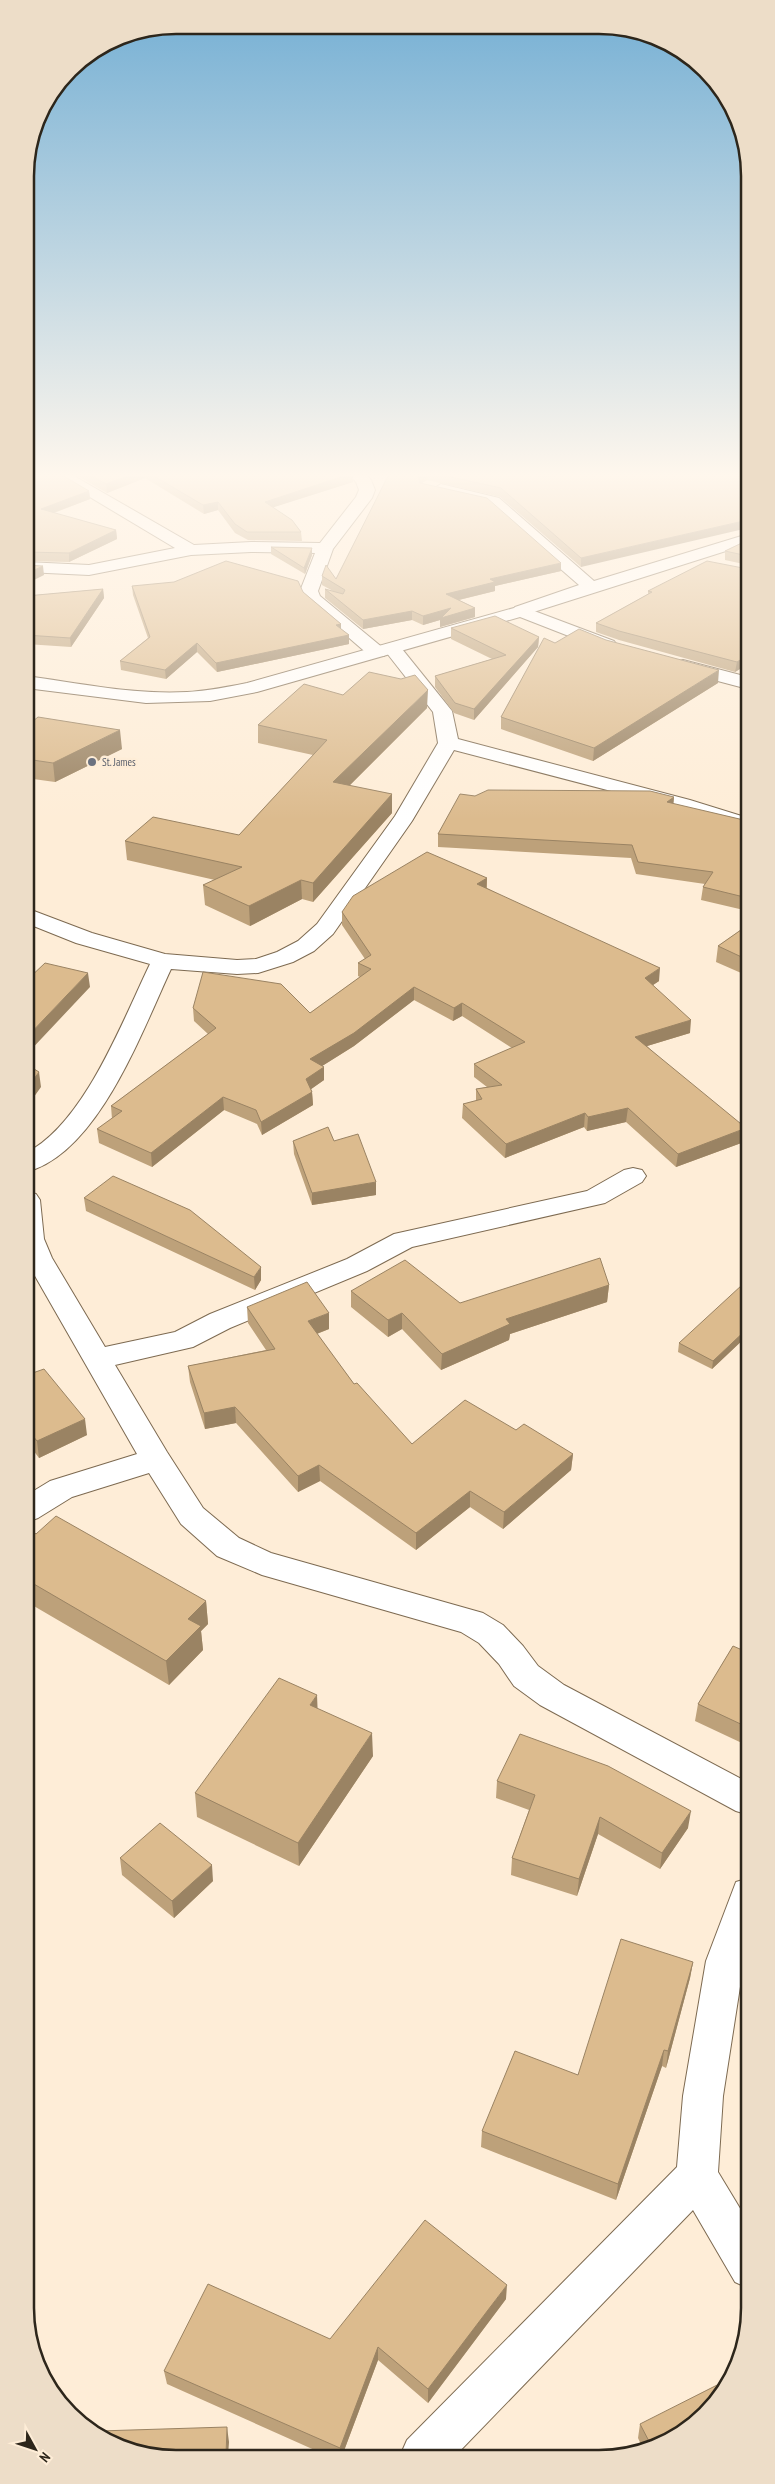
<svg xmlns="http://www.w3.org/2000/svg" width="775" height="2484" viewBox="0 0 775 2484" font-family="'PT Sans Narrow',sans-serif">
  <rect width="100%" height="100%" fill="#feedd7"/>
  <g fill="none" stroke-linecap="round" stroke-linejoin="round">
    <g stroke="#7d6a51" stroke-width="2">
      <path id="street" d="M48,472H67L194,545L251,542L320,543L356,497L359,490L356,482L347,472H364L371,480L375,490L372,498L333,549L318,591L320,596L383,648L386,644H398L452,711L458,739L690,800L748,818V831L676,808L454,750L412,821L333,934L314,951L293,962L258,973L237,974L171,969C142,1031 98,1154 26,1172V1153C84,1124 122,1022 150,964L76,943L26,923V908L92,933L165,954L237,960L256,959L277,952L298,941L317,924L395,816L438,743L433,712L386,652L384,656H370L304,599L300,591L315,553L251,552L191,555L89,575L26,572V562L89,565L175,548Z
        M441,484L499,498L594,581L748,534V544L521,616L515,615L512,611L515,607L579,585L487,505L435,492L433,489Z
        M633,1168L642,1170L646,1176L642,1182L605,1203L412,1247L367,1271L230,1328L193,1347L115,1365L167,1452L203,1508L239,1538L271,1553L483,1613L503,1625L523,1646L538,1666L564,1685L749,1783V1815L736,1811L540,1705L514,1686L499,1664L479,1643L461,1632L262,1575L217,1556L181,1524L149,1473L72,1497L38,1518L27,1522V1495L50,1481L137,1454L27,1262V1192L36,1194L40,1200L44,1239L52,1258L105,1347L175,1332L210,1314L347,1259L394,1234L587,1191L624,1170Z
        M749,1878V1947L744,1961L723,2096L718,2172L750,2225V2289L735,2282L693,2210L455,2456H400L407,2440L677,2167L683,2096L706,1961L736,1882Z"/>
    </g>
    <g stroke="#7d6a51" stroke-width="2">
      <path id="secondary" d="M521,606L614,641L617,645L614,649H602L520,617L257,692L210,701L146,703L26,688V676C79,683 133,695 187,692C207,691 227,687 247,683Z
        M683,660L748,677V689L676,670L674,666L676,662Z"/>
    </g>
    <use href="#street" fill="#fff" fill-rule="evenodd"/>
    <use href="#secondary" fill="#fff" fill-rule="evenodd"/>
  </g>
  <path fill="#bda17a" d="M26,472L89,491L90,499L54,513L116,530L117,539L69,562L26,561Z
    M71,472H352L353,482L273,507L301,532L302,541L248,540L235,533L218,510L204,514L145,478L107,493Z
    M366,472H383L370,476Z
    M390,472H527L544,477L729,472L581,567L500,497L427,480L422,483L561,571L495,586V591L459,600L475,608V617L440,627V620L423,625L412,620L363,629L325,598V589L333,591L322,585V576L336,579Z
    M748,540V565L725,560V551Z
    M271,547L312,548V555L305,574L271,554Z
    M748,569V664L735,672L619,640L596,632V623L648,594V591Z
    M132,586L303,592L341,624V629L349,635V644L217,672L197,652L166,679L121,670L120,661L148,638L133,595Z
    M103,589L104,598L71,647L26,644V596Z
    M451,628L539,637L538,647L474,720L454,713L435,687V676L492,659L451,639Z
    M718,683L593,761L501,729V717Z
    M343,695L427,708L349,786L392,794V813L313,902L302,899L250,926L205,905L203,885L215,880L127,860L125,841L239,835L313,755L258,743V725Z
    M748,716V733L742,731L743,719Z
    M26,727L122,749L55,782L26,778Z
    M475,796L674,797L673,804L748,821V911L701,900L703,887L705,884L636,874L631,858L438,847V834Z
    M487,878V888L659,981L653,985L690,1033L647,1046L744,1142L676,1167L626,1122L587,1131L584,1127L505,1158L462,1118L463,1104L476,1101V1089L487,1087L474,1077V1064L512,1048L462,1016L453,1021L414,1000L354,1046L322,1066L324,1080L311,1089L312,1092L313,1105L262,1135L257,1124L224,1110L152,1167L99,1143L97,1129L112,1119L111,1106L208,1034L194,1021L193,1008L310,1013L360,977L358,976V963L365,959L342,925V912Z
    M748,925V976L716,962L718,946Z
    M293,1141H334L376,1195L312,1205L294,1154Z
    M84,1198L261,1280L255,1290L86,1211Z
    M609,1285L607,1302L510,1334L509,1340L441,1370L402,1329L388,1337L351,1307V1291L460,1303Z
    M748,1288L749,1336L748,1335L712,1369L678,1352L679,1343Z
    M247,1307L329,1329L317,1334L354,1384L412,1444L516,1430L573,1454L571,1470L503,1529L470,1507L416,1550L320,1481L298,1492L236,1423L205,1429L190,1382L188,1366L266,1350L248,1323Z
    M27,1375L87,1435L39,1458L27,1442Z
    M27,1528L36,1534L206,1601L208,1624L201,1631L203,1650L169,1685L27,1602Z
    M733,1646L749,1736L744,1744L695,1721L698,1704Z
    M317,1709L373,1756L299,1866L197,1817L195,1793Z
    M497,1781L688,1828L660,1869L598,1834L577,1896L511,1875L512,1858L529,1810L496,1798Z
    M120,1858L213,1881L174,1918L122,1875Z
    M693,1962L690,1978L666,2068L662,2066L616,2200L481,2147L482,2131L578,2075Z
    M506,2299L428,2403L378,2360L342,2456H328L167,2384L164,2371L330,2339Z
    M640,2424L675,2439L644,2451L638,2438Z"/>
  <path fill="#9a8363" d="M139,472H144L145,478L107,493L106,484Z
    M370,472H383L370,476Z
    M428,472L427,480L418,485V477Z
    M353,473V482L265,510V502Z
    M89,491L90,499L42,517L41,509Z
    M218,502V510L204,514L203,505Z
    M748,520V528L581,567V558Z
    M116,530L117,539L69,562V553Z
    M312,548V555L305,574L304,568Z
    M561,563V571L495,586V591L446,603V594L490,579Z
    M43,566L44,575L26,584V574Z
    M103,589L104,598L71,647L70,638Z
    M451,608H475V617L440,627V620L423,625V616Z
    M412,611V620L363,629V620Z
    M341,624V633L336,625Z
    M349,635V644L217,672L216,663Z
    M539,637L538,647L474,720V709Z
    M197,643V652L166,679L165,670Z
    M748,655V664L735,672L737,662Z
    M719,670L718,683L593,761L594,748Z
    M428,690L427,708L334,801L333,782Z
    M120,730L122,749L55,782L53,763Z
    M392,794V813L313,902V883Z
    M674,797L673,809L667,802Z
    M487,878L486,891L477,884Z
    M301,880L302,899L250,926L249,906Z
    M660,968L659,981L644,991L645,978Z
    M88,973L90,987L26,1055V1038Z
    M414,987V1000L354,1046L311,1073L310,1059Z
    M462,1003V1016L453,1021L454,1008Z
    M691,1020L690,1033L634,1050L635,1037Z
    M324,1067V1080L307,1092L306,1079Z
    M39,1072L41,1087L26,1108V1090Z
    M312,1092L313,1105L262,1135L261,1122Z
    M223,1097L224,1110L152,1167L151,1153Z
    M628,1108L626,1122L587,1131L588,1117Z
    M585,1113L584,1127L505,1158L506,1144Z
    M746,1128L744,1142L676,1167L678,1154Z
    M376,1182V1195L312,1205V1193Z
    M261,1267V1280L255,1290L254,1277Z
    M609,1285L607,1302L510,1334L509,1340L441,1370L442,1354L506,1319Z
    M329,1313V1329L308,1337V1321Z
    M402,1313V1329L388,1337V1320Z
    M749,1327L748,1335L712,1369L713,1361Z
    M30,1345L31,1354L27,1357V1347Z
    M235,1407L236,1423L205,1429L204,1413Z
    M85,1419L87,1435L39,1458L37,1441Z
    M573,1454L571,1470L503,1529L504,1512Z
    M319,1465L320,1481L298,1492V1476Z
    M470,1491V1507L416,1550V1533Z
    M206,1601L208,1624L201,1631L203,1650L169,1685L166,1661L188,1619Z
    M317,1695L318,1719L310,1705Z
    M749,1724V1736L744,1744L747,1727Z
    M372,1733L373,1756L299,1866L298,1843Z
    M691,1811L688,1828L660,1869L662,1853Z
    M600,1817L598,1834L577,1896L579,1879Z
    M212,1865L213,1881L174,1918L172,1901Z
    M693,1962L690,1978L666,2068L668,2051Z
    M664,2050L662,2066L616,2200L618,2184Z
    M507,2285L506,2299L428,2403V2389Z
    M378,2347V2360L342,2456H340V2448Z
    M227,2427L229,2442L228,2456H226Z"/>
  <path fill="#dcbb8e" stroke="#9a8363" d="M26,472H57L89,491L41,509L116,530L69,553L26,552Z
    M84,472H139L106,484Z
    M147,472H352L353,473L265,502L292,520L301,532H247L235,524L218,502L203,505Z
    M390,472H427L418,477L420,483L487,498L561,563L490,579L495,582L446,594L475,608L441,618L451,608L423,616L412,611L363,620L325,589L343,594L345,590L322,576L326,565L336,579Z
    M428,472H527L544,477L571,472H729L748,479V520L581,558L501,488Z
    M748,540V556L725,551Z
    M271,547L312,548L304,568Z
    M226,561L298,581L303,592L341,624L336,625L349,635L216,663L197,643L165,670L120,661L150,637L132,586L174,582Z
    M707,561L748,569V655L737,662L619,631L596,623L652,592L648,591Z
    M26,565L43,566L26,574Z
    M103,589L70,638L26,635V596Z
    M495,616L539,637L474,709L455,703L435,676L506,655L451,628Z
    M579,629L606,640L719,670L594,748L501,717L544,638L555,643Z
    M369,672L401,679L415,675L428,690L333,782L392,794L313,883L301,880L249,906L203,885L242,867L125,841L153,817L239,835L327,740L258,725L304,684L343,695Z
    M748,716V721L743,719Z
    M38,717L120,730L53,763L26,759V727Z
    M488,790L650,791L674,797L667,802L748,821V898L703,887L713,872L638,862L632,845L438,834L460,794L475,796Z
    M427,852L487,878L477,884L660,968L645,978L691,1020L635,1037L746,1128L678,1154L628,1108L588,1117L585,1113L506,1144L463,1104L482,1099L476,1089L502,1085L474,1064L525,1042L462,1003L454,1008L414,987L354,1033L310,1059L324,1067L306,1079L312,1092L261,1122L256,1110L223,1097L151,1153L97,1129L122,1111L111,1106L216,1028L193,1008L203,972L281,984L310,1013L371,969L358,963L371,955L342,912L353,896Z
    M748,925V960L718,946Z
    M45,963L88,973L26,1038V981Z
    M26,1064L39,1072L26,1090Z
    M328,1127L334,1141L358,1134L376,1182L312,1193L293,1141Z
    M113,1176L190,1210L261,1267L254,1277L84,1198Z
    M600,1258L609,1285L506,1319L510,1324L442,1354L402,1313L388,1320L351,1291L405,1260L460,1303Z
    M307,1282L329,1313L308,1321L354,1384L357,1383L412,1444L465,1400L516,1430L524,1424L573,1454L504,1512L470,1491L416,1533L319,1465L298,1476L235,1407L204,1413L188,1366L275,1349L247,1307Z
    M742,1285L748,1288L749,1327L713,1361L679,1343Z
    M44,1369L85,1419L37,1441L27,1429V1375Z
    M56,1516L206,1601L188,1619L201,1626L166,1661L27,1580V1528L36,1534Z
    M733,1646L749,1653V1724L747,1727L698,1704Z
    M279,1678L317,1695L310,1705L372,1733L298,1843L195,1793Z
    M520,1734L608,1766L691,1811L662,1853L600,1817L579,1879L512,1858L535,1795L497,1781Z
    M160,1823L212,1865L172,1901L120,1858Z
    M621,1939L693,1962L668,2051L664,2050L618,2184L482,2131L515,2051L578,2075Z
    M425,2220L507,2285L428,2389L378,2347L340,2448L164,2371L208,2284L330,2339Z
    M731,2378L713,2408L675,2439L652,2447L640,2424Z
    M227,2427L226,2456H146L109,2443L98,2436L99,2431Z"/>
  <linearGradient id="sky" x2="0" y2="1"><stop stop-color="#74afd4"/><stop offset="0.58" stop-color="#fff7ed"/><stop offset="1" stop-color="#fff7ed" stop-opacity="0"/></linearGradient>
  <rect width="775" height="820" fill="url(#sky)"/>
  <circle fill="#6b7280" stroke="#feedd7" stroke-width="2" cx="92" cy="762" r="5"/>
  <g text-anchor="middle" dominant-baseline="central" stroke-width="5" stroke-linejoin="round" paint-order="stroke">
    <g font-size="11" fill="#5b616d" stroke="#feedd7" text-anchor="start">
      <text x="102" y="762">St. James</text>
    </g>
  </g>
  <path d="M0 0H775V2484H0ZM176 34H599A142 142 0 0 1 741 176V2308A142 142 0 0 1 599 2450H176A142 142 0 0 1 34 2308V176A142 142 0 0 1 176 34Z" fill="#edddc8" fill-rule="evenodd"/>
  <path fill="none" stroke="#2d261b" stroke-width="2.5" d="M176 34H599A142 142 0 0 1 741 176V2308A142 142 0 0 1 599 2450H176A142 142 0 0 1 34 2308V176A142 142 0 0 1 176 34Z"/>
  <g transform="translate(35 2449) rotate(130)" stroke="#feedd7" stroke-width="4" paint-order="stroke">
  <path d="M0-4L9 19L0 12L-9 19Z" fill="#2d261b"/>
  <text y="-8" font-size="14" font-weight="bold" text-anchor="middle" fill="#2d261b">N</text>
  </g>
</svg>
